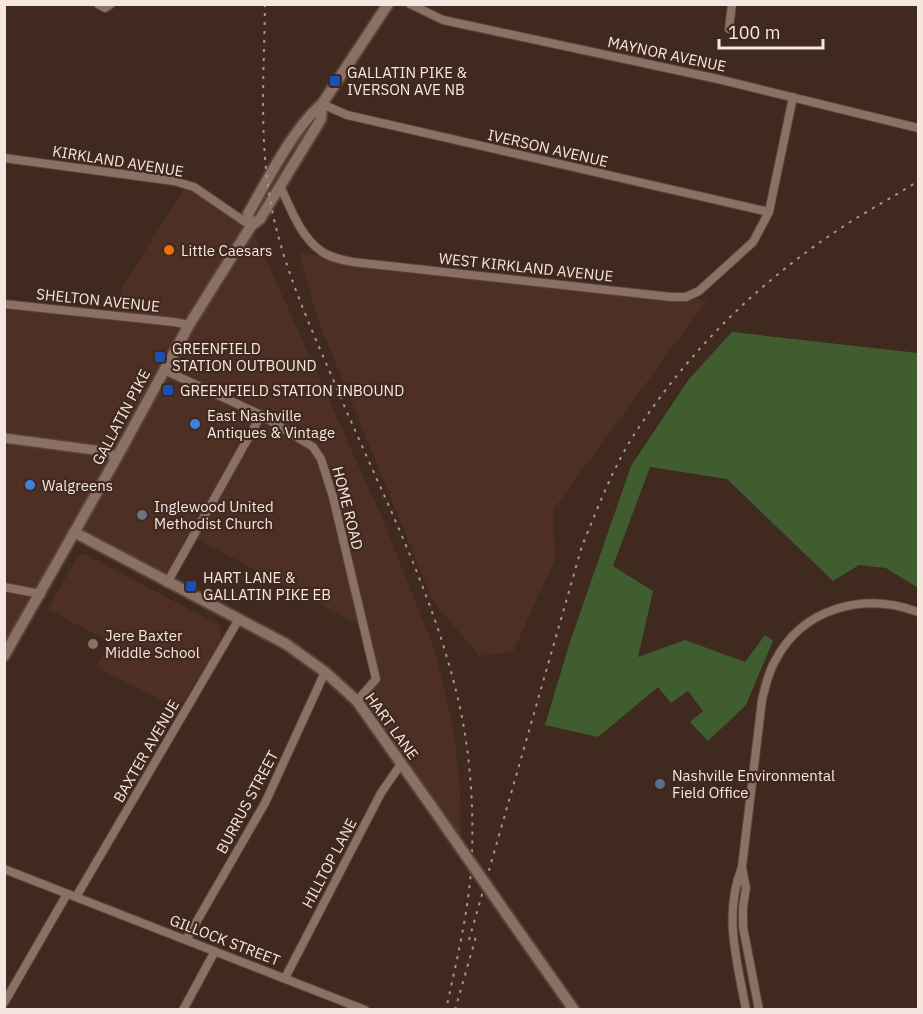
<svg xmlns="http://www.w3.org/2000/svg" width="923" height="1014" viewBox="0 0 923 1014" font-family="'IBM Plex Sans',sans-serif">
  <rect width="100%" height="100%" fill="#40291f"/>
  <path fill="#4d3023" d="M186,185L251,226L383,520L435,651L453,726L460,787L461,851L357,701L376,679L363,627L193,537L167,583L74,532L5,656V304L118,316L122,288Z
    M299,253L707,300L553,510L555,559L513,652L479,656L433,601L318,320Z
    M85,554L219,625L221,634L220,642L179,709L96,667L109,642L48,609L78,556Z"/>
  <path fill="#3f5d2f" d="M732,332L918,353V588L886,568L859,565L833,581L727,479L650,467L613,566L653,591L638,657L685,640L745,662L765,635L773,641L746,705L708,741L690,722L703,711L688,691L671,703L658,687L598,737L545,725L570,642L631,466L689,379Z"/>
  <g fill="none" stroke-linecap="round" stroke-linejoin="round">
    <g stroke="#58443c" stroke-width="10">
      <path id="minor" d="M98,4L105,8L111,4
        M410,4L443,20L718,79L918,128
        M729,29L732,4
        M322,104L347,115L769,212
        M4,158L174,181L194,187L251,226
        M280,186C291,209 300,236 321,251C330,258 343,260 353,262L671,297H686L699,291L753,242L769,212L793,97
        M4,304L174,322L189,325
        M164,370L261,415L302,440L313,447L321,459L333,497L376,679L357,701
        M167,583L261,415
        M4,587L41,594
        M742,868L746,888L743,907V927L759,1010
        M4,869L365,1010
        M76,897L239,619
        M186,940L265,803L325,672
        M285,978L381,793L401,764
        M4,1003L67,894
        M183,1010L215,951
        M746,1010C737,960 723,915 742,867L762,700C765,687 768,673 775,661C803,607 864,592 918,612"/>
    </g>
    <g stroke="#58443c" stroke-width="12">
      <path id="tertiary" d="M4,438L102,451L117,457"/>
    </g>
    <g stroke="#58443c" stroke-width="14">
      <path id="secondary" d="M251,226L248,214C267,181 294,127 322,104L388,4
        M74,532L286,644L325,672L357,701L432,807
        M4,656L117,457L189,325L251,226L260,219L321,119L322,104
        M517,929L574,1010"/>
    </g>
    <use href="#minor" stroke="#8b7064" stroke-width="8"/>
    <use href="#tertiary" stroke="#8b7064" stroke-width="9"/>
    <use href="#secondary" stroke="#8b7064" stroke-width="10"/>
    <path stroke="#a8958d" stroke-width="2" stroke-dasharray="3 6" stroke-linecap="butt" d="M265,4C264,76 258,149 274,219C289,285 320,347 346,410C385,499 430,589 454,683C469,738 474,798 472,854C470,907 457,958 446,1010
      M469,940L582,546C597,510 611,472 632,438C687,352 758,282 844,226C868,210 894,197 918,181
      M455,1010L477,933"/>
    <g stroke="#58443c" stroke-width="14" stroke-linecap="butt">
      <path id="secondary-bridge" d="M432,807L517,929"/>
    </g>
    <use href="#secondary-bridge" stroke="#8b7064" stroke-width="10"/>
  </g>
  <g fill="#1a4fb4" stroke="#40291f" stroke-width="2">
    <rect x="329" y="75" width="12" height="12" rx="3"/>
    <rect x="154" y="351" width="12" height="12" rx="3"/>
    <rect x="162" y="384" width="12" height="12" rx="3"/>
    <rect x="185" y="580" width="12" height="12" rx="3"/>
  </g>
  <circle fill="#e8710a" stroke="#40291f" stroke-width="2" cx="169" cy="250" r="6"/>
  <g fill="#3f7fe0" stroke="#40291f" stroke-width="2">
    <circle cx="195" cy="424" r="6"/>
    <circle cx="30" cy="485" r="6"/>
  </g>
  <circle fill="#6b7280" stroke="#40291f" stroke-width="2" cx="142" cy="515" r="6"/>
  <circle fill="#8d6e63" stroke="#40291f" stroke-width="2" cx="93" cy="644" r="6"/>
  <circle fill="#5c6f8a" stroke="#40291f" stroke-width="2" cx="660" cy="784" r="6"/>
  <g text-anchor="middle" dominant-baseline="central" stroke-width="4.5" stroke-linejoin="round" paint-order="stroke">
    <g font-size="15" fill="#f6e6e0" stroke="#40291f">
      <text transform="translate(667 54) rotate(12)">MAYNOR AVENUE</text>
      <text transform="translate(548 148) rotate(13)">IVERSON AVENUE</text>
      <text transform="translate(118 161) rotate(9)">KIRKLAND AVENUE</text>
      <text transform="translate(526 267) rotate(6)">WEST KIRKLAND AVENUE</text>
      <text transform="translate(98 300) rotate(6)">SHELTON AVENUE</text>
      <text transform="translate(121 417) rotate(-62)">GALLATIN PIKE</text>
      <text transform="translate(348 508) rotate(76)">HOME ROAD</text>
      <text transform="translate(392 726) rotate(54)">HART LANE</text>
      <text transform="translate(146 751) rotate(-60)">BAXTER AVENUE</text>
      <text transform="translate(247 802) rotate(-62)">BURRUS STREET</text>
      <text transform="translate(329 863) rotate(-62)">HILLTOP LANE</text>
      <text transform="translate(225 940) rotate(21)">GILLOCK STREET</text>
    </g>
    <g font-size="15" fill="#f6e6e0" stroke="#40291f" text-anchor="start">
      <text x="347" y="72">GALLATIN PIKE &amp;<tspan x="347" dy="17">IVERSON AVE NB</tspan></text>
      <text x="181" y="250">Little Caesars</text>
      <text x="172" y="348">GREENFIELD<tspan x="172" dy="17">STATION OUTBOUND</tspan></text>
      <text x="180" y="390">GREENFIELD STATION INBOUND</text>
      <text x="207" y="415">East Nashville<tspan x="207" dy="17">Antiques &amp; Vintage</tspan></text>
      <text x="42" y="485">Walgreens</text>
      <text x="154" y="506">Inglewood United<tspan x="154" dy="17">Methodist Church</tspan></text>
      <text x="203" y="577">HART LANE &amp;<tspan x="203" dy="17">GALLATIN PIKE EB</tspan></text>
      <text x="105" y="635">Jere Baxter<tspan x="105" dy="17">Middle School</tspan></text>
      <text x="672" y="775">Nashville Environmental<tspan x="672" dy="17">Field Office</tspan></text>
    </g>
  </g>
  <rect width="923" height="1014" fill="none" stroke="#f6e6e0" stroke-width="12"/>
  <path d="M719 39v9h104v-9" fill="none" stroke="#f6e6e0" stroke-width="3"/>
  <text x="728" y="39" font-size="18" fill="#f6e6e0" stroke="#40291f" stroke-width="4.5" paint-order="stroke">100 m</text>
</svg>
